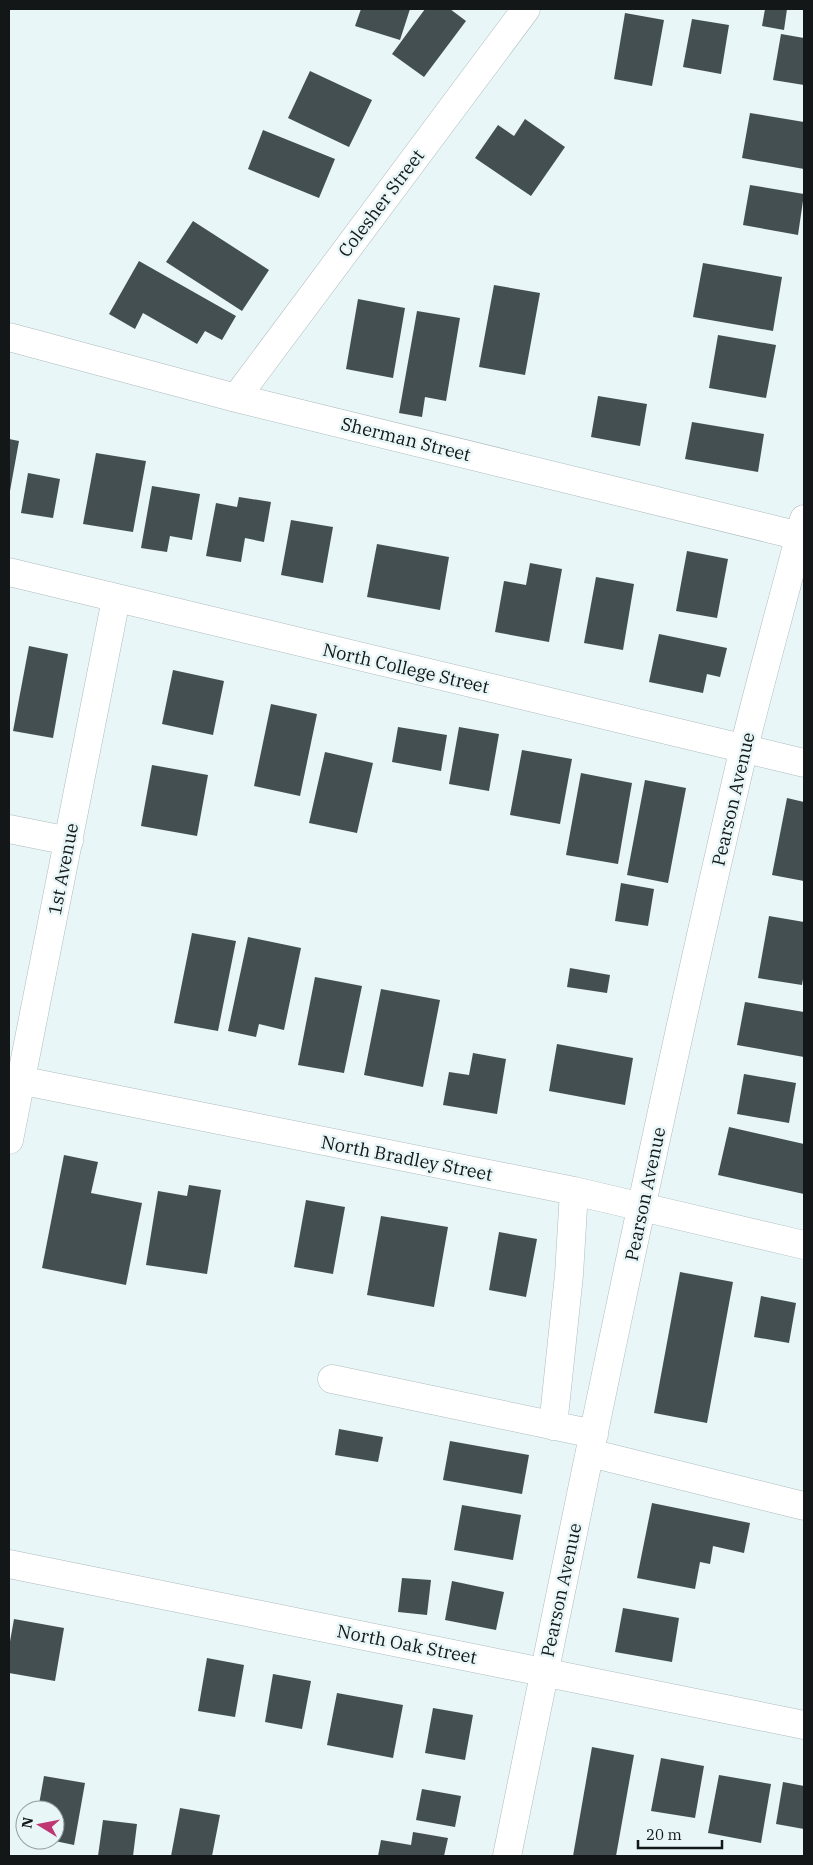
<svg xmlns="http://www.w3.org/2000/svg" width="813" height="1865" viewBox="0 0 813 1865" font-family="'IBM Plex Serif',serif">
  <rect width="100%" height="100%" fill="#e8f6f8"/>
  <path fill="#444f51" d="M361,9H410L400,40L355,26Z
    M425,9H450L466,21L424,77L392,54Z
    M765,9H787L784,30L762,26Z
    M625,13L664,20L652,86L614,79Z
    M692,19L729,25L721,74L683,67Z
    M781,34L804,38V85L773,80Z
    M310,71L372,100L349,147L288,118Z
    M750,113L804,122V169L742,158Z
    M525,119L565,147L531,196L475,158L498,125L514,136Z
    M263,130L335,159L319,198L248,169Z
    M750,185L804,194L798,235L743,225Z
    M193,221L269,270L242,311L166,262Z
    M139,261L236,316L222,340L205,331L197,344L143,313L135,329L109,314Z
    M703,263L782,277L773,331L693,317Z
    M494,285L540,293L525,375L479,367Z
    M358,299L405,308L393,378L346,369Z
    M417,311L460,318L446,401L425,397L422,417L399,413Z
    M718,335L776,345L766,398L709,388Z
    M598,396L647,404L640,446L591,437Z
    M692,422L764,434L758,472L685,459Z
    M9,439L19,441L10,491H9Z
    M96,453L146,461L133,532L83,524Z
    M28,473L60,479L53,518L21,513Z
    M152,486L200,494L192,540L170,536L167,552L141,548Z
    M239,497L271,502L264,542L245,538L241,562L206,556L216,503L237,507Z
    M291,520L333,527L323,583L281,575Z
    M377,544L449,557L440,610L367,597Z
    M687,551L728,559L717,618L676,611Z
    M530,563L562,569L549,642L495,632L504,581L526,585Z
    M596,577L634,584L623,650L584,643Z
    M659,634L727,648L720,677L707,674L703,693L649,682Z
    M29,646L68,654L53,738L13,731Z
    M173,670L224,681L213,735L162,724Z
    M271,704L317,714L300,796L254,786Z
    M398,727L447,735L441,771L392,762Z
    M459,727L499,734L489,791L449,784Z
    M522,750L572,759L560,824L510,815Z
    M325,752L373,763L357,833L309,823Z
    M152,765L208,775L197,836L141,826Z
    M581,773L632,783L618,864L566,855Z
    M645,780L686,788L668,883L627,875Z
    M787,798L804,802V881L772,875Z
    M621,883L654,889L648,926L615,921Z
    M769,916L804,922V973L802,985L758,978Z
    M192,933L236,941L218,1031L174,1023Z
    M248,937L301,948L284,1030L259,1024L256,1037L228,1031Z
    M570,968L610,975L607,993L567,987Z
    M315,977L362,986L344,1073L298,1065Z
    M381,989L440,1000L423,1087L364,1075Z
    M745,1002L804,1012V1057L737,1045Z
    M557,1044L633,1058L625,1105L549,1091Z
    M473,1053L506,1059L497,1114L443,1105L449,1072L469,1075Z
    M744,1074L796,1083L789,1123L737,1114Z
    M729,1127L804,1144V1194L718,1175Z
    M64,1155L98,1162L91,1193L142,1203L126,1285L42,1268Z
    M189,1185L221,1190L207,1274L146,1265L158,1191L187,1196Z
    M306,1200L345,1207L333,1274L294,1267Z
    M381,1216L448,1227L434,1307L367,1295Z
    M499,1232L537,1239L526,1297L489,1290Z
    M680,1272L733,1282L707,1423L654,1413Z
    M761,1296L796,1303L789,1343L754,1337Z
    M339,1429L383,1437L378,1462L335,1455Z
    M450,1441L529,1455L522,1494L443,1480Z
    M652,1503L750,1523L744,1553L713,1546L710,1564L700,1562L695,1589L637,1578Z
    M462,1505L521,1515L513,1560L454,1550Z
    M402,1578L431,1580L427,1615L398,1612Z
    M452,1581L504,1592L496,1630L445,1620Z
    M623,1608L679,1618L672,1662L615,1652Z
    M14,1619L64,1628L55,1681L9,1673V1647Z
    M207,1658L244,1665L235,1717L198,1711Z
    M273,1674L311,1681L302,1729L265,1722Z
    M337,1693L403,1705L393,1758L327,1745Z
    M433,1708L473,1715L465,1760L425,1753Z
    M592,1747L634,1755L616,1856H573Z
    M661,1758L704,1766L695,1818L651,1811Z
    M719,1775L771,1784L761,1843L708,1833Z
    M44,1776L85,1783L74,1845L55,1841V1810H38Z
    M783,1782L804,1786V1829L776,1824Z
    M422,1789L461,1796L455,1827L416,1820Z
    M180,1808L220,1815L212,1856H171Z
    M103,1820L137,1824L133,1856H98Z
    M413,1832L448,1838L444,1856H378L381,1840L411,1845Z"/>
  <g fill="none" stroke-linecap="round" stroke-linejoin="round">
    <g stroke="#aebbbd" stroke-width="29">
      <path id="minor" d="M9,337L236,398L804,537
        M236,398L526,9
        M9,572L804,763
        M9,829L69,841
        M9,1078L574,1191L804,1245
        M9,1140L116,599
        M332,1379L594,1434
        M553,1426L569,1275L574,1191
        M590,1453L804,1506
        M9,1564L804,1725
        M507,1856C582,1487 657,1119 743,752C762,674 784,597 804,519"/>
    </g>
    <use href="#minor" stroke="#fff" stroke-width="28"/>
  </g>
  <g text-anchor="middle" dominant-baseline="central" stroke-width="5" stroke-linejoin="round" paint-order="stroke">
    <g font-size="18" fill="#131718" stroke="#e8f6f8">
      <text transform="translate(381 203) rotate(-53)">Colesher Street</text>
      <text transform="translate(406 439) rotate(14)">Sherman Street</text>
      <text transform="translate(406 668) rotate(13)">North College Street</text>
      <text transform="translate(733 799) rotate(-77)">Pearson Avenue</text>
      <text transform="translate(63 869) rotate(-79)">1st Avenue</text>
      <text transform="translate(407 1158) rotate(11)">North Bradley Street</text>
      <text transform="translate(645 1194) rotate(-78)">Pearson Avenue</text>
      <text transform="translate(561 1590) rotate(-78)">Pearson Avenue</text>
      <text transform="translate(407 1644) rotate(11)">North Oak Street</text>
    </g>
  </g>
  <rect width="813" height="1865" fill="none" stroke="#131718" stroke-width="20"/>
  <g transform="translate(40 1825) rotate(280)"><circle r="24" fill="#e8f6f8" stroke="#939d9e"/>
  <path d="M0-4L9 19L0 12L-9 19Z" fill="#bf3672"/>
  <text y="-8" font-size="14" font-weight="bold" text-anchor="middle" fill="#131718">N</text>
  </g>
  <path d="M638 1840v8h84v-8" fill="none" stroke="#131718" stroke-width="2.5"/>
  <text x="646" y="1840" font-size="15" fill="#131718" stroke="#e8f6f8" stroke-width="4" paint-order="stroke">20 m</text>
</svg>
